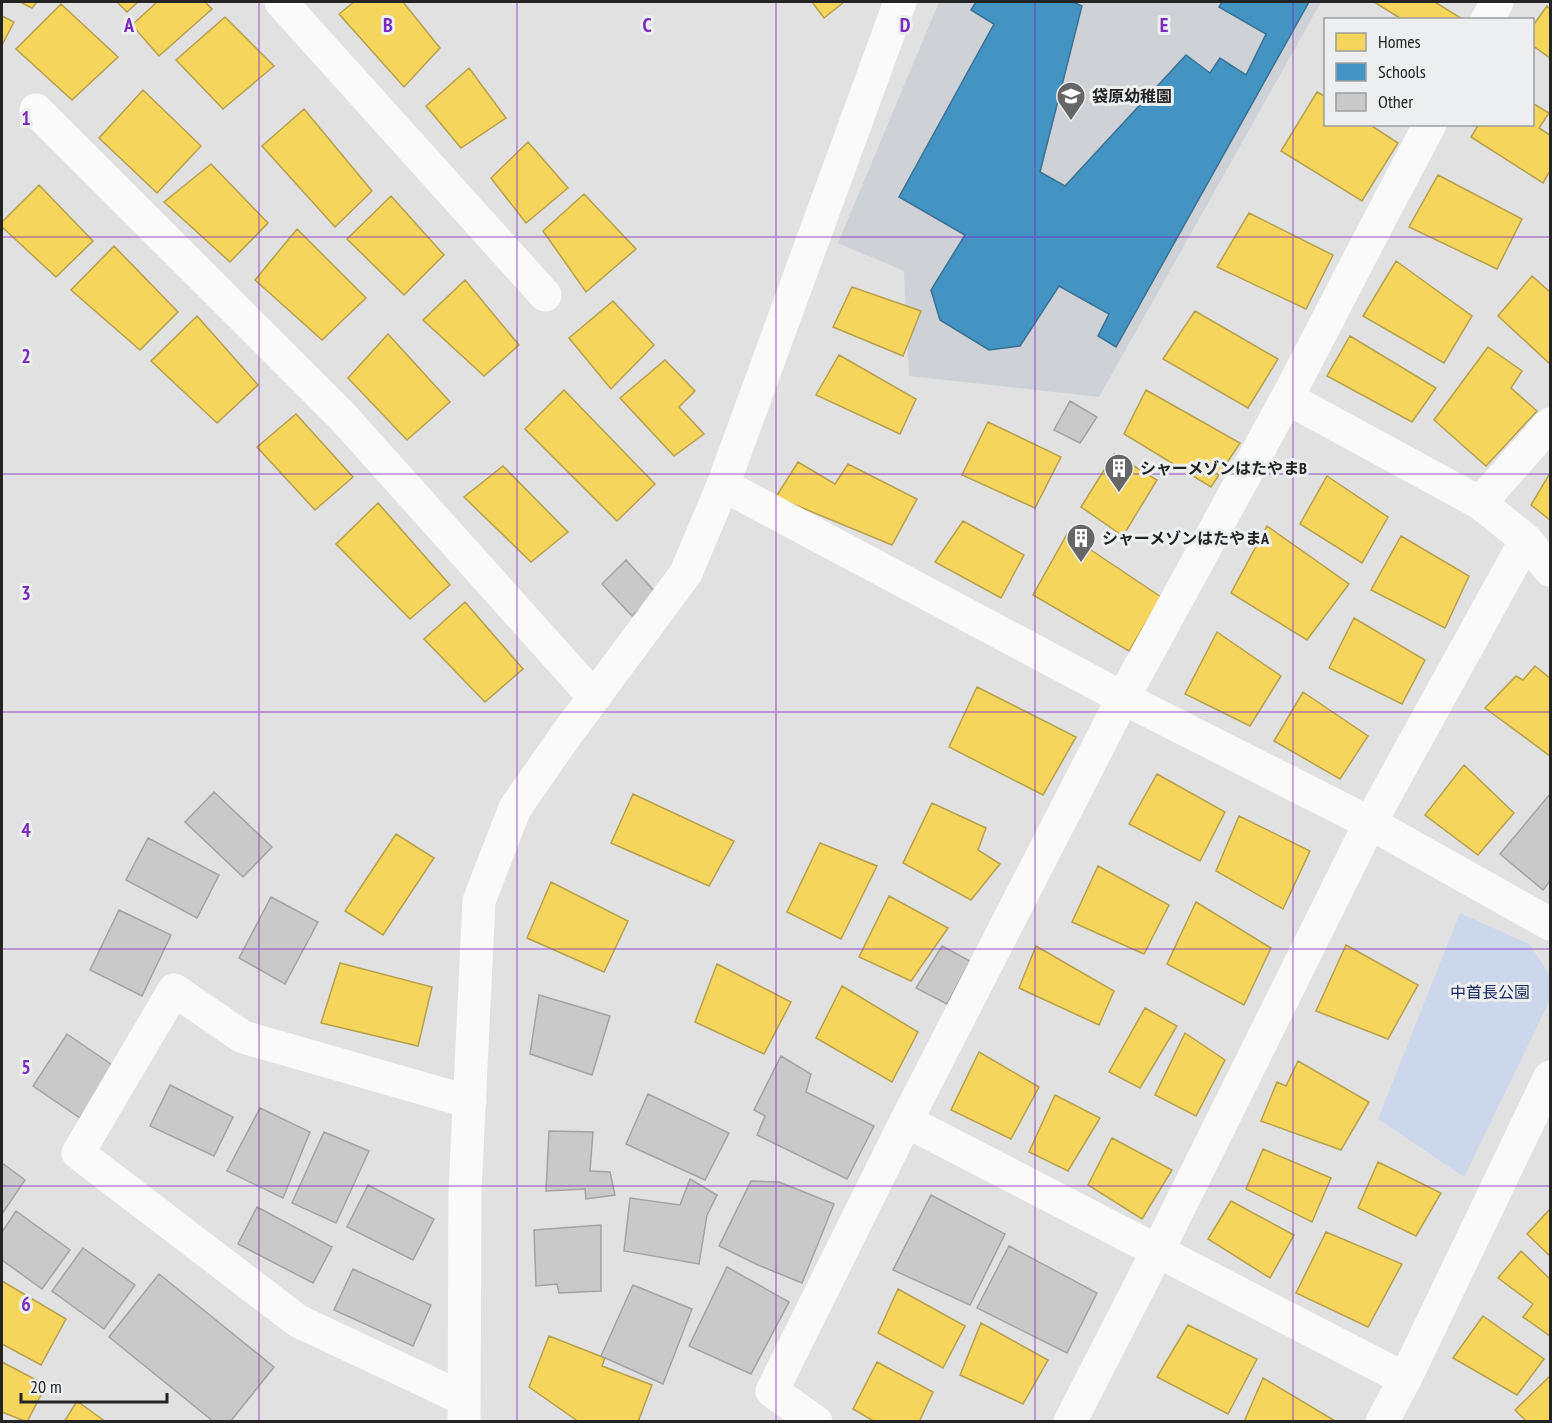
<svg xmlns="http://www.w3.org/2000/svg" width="1552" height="1423" viewBox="0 0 1552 1423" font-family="'PT Sans Narrow','Noto Sans JP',sans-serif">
  <rect width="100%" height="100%" fill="#e1e1e1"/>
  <path fill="#ced1d5" d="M939,2H1321L1099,397L909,376L904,271L838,243Z"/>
  <path fill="#ccd7eb" d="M1460,913L1529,944L1550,975V1000L1464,1177L1378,1119Z"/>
  <path fill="#f6d55c" stroke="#b7a04c" stroke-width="1.5" d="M20,2H37L32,8Z
    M117,2H138L127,12Z
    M157,2H205L212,9L159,56L132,25Z
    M354,2H403L440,48L404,87L339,14Z
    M812,2H844L824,18Z
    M1374,2H1435L1464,20H1403Z
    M61,4L118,57L72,100L16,49Z
    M1547,6L1550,9V58L1532,45V27Z
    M2,16L14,22L2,45Z
    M225,17L274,66L223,109L176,60Z
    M469,68L506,118L461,148L426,106Z
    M143,90L201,146L157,193L99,138Z
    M1317,92L1326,97V124H1369L1398,143L1362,201L1281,151Z
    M1532,103L1549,113L1539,128L1550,135V171L1543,183L1471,137L1479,124H1532Z
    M304,109L372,191L335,227L262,146Z
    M528,142L568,188L526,223L491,178Z
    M211,164L268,223L230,262L164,202Z
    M1438,175L1522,219L1497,269L1409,227Z
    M39,185L93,241L56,277L2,227V222Z
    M584,194L636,249L586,292L543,231Z
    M391,196L444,255L404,295L347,239Z
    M1249,213L1333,255L1306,309L1217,267Z
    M297,229L366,298L322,340L255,280Z
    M114,246L178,312L140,350L71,290Z
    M1396,261L1472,316L1444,363L1363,316Z
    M1532,276L1550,292V364L1498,316Z
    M465,280L519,345L484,376L423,320Z
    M852,287L921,311L903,356L833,327Z
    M613,301L654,345L611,389L569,338Z
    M1195,311L1278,359L1248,408L1163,359Z
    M197,316L258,385L217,423L151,361Z
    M388,334L450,402L407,440L348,378Z
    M1350,336L1436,388L1412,422L1327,376Z
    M1488,347L1522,371L1511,388L1537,411L1486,466L1434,420Z
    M839,355L916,399L900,434L816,395Z
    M665,360L695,391L679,407L704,434L674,456L620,398Z
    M564,390L655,484L617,521L525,429Z
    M1146,390L1240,443L1211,487L1124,434Z
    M296,414L353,477L315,510L257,447Z
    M988,422L1061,457L1035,508L962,475Z
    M1114,454L1157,480L1123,536L1081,507Z
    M798,462L835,484L848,464L917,499L892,545L776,497Z
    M503,466L568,532L531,562L464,497Z
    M1550,473V520L1531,505Z
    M1327,476L1388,517L1362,563L1300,524Z
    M378,503L450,585L410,619L336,544Z
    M963,521L1024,555L1001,598L935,562Z
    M1267,526L1349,584L1307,640L1231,593Z
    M1067,534L1161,597L1129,651L1033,595Z
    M1401,536L1469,576L1445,628L1371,590Z
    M465,602L523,669L485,702L424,639Z
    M1354,618L1425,660L1402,704L1329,668Z
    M1217,632L1281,676L1250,726L1185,694Z
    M1535,666L1550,678V756L1485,708L1516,676L1523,680Z
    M977,687L1076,737L1043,795L949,747Z
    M1303,692L1368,736L1340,779L1274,741Z
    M1464,765L1514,813L1478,855L1425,815Z
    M1157,774L1225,812L1200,861L1129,824Z
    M633,794L734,841L709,886L611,843Z
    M932,803L986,828L978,850L1000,864L971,900L903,863Z
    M1239,816L1310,851L1283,909L1216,871Z
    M396,834L434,858L383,935L345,911Z
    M820,843L877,866L841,939L787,912Z
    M1098,866L1169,905L1144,954L1072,922Z
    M551,882L628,921L604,972L527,938Z
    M889,896L948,928L911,981L859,957Z
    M1196,902L1271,948L1244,1005L1167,964Z
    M1346,945L1418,985L1388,1039L1316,1011Z
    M1036,946L1114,991L1099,1025L1019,988Z
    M340,963L432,987L418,1046L321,1023Z
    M717,964L791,1002L764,1054L695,1022Z
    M842,986L918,1032L892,1082L816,1038Z
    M1145,1008L1177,1026L1140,1088L1109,1072Z
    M1185,1033L1225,1060L1196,1116L1155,1095Z
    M979,1052L1039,1087L1011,1139L951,1110Z
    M1298,1061L1369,1102L1341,1150L1261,1121L1277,1082L1286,1086Z
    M1055,1095L1100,1118L1068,1171L1029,1152Z
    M1112,1138L1172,1170L1142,1219L1088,1185Z
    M1263,1149L1331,1178L1312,1222L1246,1189Z
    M1378,1162L1441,1193L1416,1236L1358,1208Z
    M1231,1201L1294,1235L1270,1278L1208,1239Z
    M1550,1209V1256L1527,1234Z
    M1326,1232L1402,1264L1368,1327L1296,1293Z
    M1521,1251L1550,1279V1336L1523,1317L1533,1304L1498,1278Z
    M2,1281L66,1319L41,1365L2,1344Z
    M898,1289L965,1326L943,1368L878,1333Z
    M1483,1316L1544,1359L1517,1395L1453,1358Z
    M981,1323L1048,1360L1023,1404L960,1375Z
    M1188,1325L1257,1359L1228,1414L1157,1377Z
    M549,1336L605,1358L602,1366L652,1385L638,1422H579L529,1387Z
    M2,1362L46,1385L27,1422L2,1412Z
    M877,1362L933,1392L919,1422H875L853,1409Z
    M1550,1376V1422H1527L1515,1410Z
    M1263,1378L1337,1422H1244Z
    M77,1401L106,1422H64Z"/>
  <path fill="#4393c3" stroke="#3a7294" stroke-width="1.5" d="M976,2H1073L1082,6L1040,172L1065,186L1186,55L1210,73L1220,58L1246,75L1266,34L1219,7L1222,2H1309L1116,347L1098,336L1109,314L1059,286L1020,346L989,350L940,320L931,290L965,235L899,197L994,24L971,10Z"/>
  <path fill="#c9c9c9" stroke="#a3a3a4" stroke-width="1.5" d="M1070,401L1097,417L1080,443L1054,430Z
    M626,560L657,594L632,616L602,584Z
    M214,792L272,847L243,877L185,822Z
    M1550,794V881L1543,890L1500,854Z
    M148,838L219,875L197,918L126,880Z
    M271,897L318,922L285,984L239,958Z
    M119,910L171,935L142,996L90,970Z
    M942,946L970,961L947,1004L916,988Z
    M539,995L610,1016L592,1075L530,1054Z
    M67,1034L115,1067L80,1118L33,1086Z
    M781,1056L811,1074L806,1092L874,1126L847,1179L757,1135L765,1116L754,1110Z
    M170,1085L233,1117L214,1156L150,1126Z
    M648,1094L729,1133L705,1180L626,1144Z
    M260,1108L310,1132L283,1198L227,1171Z
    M549,1131L593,1132L590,1171L610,1172L615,1195L586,1199L585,1189L546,1191Z
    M324,1132L369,1151L336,1223L292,1203Z
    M2,1163L25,1180L2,1214Z
    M690,1179L717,1195L707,1215L699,1264L624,1251L630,1198L680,1205Z
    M751,1181L779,1182L834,1204L802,1283L758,1265L719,1246Z
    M368,1185L434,1219L413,1260L347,1227Z
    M931,1195L1005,1234L970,1305L893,1270Z
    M257,1207L332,1247L313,1283L238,1244Z
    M16,1211L70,1250L42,1289L2,1260V1232Z
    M601,1225V1291L559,1293L557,1284L536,1286L534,1230Z
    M1009,1246L1097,1293L1067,1353L977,1308Z
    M83,1248L135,1285L104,1329L52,1291Z
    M727,1267L789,1302L751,1374L689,1346Z
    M353,1269L431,1305L413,1346L334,1310Z
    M159,1274L274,1367L230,1422H214L109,1337Z
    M633,1285L692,1309L663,1384L601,1356Z"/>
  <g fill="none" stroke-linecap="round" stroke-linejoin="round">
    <path stroke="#fafafa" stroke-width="33" d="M281,2L545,295
      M1487,20L1497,2
      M36,110L342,416L594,697
      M1287,398L1380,219L1430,124
      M723,485L1123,698L1370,823L1550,924
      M1480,503L1550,424
      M906,1121L1405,1379L1550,1077
      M464,1399L298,1321L78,1153L174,990L243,1037L470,1102
      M464,1422L465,1191L479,901L515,808L566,735L686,573L723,485L900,2
      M816,1422L772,1391L906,1121L1123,698L1287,398L1480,503L1526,540L1550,570
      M1070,1422L1158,1250L1370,823L1526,540
      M1382,1422L1405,1379"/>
  </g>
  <path fill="none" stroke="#7b2cbf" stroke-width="1.5" stroke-opacity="0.55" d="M259,2V1422M517,2V1422M776,2V1422M1035,2V1422M1293,2V1422M2,237H1550M2,474H1550M2,712H1550M2,949H1550M2,1186H1550"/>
  <defs>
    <g id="school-pin" transform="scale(1.5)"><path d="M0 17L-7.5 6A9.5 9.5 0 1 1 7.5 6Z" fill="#666667" stroke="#edeeef"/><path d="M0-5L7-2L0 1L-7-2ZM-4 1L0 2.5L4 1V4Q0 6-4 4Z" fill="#fff"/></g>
    <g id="building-pin" transform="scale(1.5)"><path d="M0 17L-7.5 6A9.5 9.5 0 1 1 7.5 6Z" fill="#666667" stroke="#edeeef"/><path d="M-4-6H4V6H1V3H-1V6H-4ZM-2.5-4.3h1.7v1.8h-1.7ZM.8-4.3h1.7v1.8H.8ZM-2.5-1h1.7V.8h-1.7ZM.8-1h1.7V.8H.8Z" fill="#fff"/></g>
  </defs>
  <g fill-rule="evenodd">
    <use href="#school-pin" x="1071" y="96"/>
    <use href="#building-pin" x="1119" y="468"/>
    <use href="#building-pin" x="1081" y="538"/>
  </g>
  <g text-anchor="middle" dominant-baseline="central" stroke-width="6" stroke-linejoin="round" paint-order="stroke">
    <g font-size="16" font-weight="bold" fill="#242425" stroke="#edeeef" text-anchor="start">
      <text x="1092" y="96">袋原幼稚園</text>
      <text x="1140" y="468">シャーメゾンはたやまB</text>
      <text x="1102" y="538">シャーメゾンはたやまA</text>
    </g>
    <g font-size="16" fill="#112759" stroke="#edeeef">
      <text x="1490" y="992">中首長公園</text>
    </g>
  </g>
  <g font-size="20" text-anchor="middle" font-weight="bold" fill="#7b2cbf" stroke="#edeeef" stroke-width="6" stroke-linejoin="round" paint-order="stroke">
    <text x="129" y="32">A</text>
    <text x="388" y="32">B</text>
    <text x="647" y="32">C</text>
    <text x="905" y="32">D</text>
    <text x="1164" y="32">E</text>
    <text x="26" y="125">1</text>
    <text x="26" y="363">2</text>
    <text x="26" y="600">3</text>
    <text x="26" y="837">4</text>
    <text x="26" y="1074">5</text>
    <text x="26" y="1311">6</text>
  </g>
  <rect width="1552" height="1423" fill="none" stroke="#242425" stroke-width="6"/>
  <rect x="1324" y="18" width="210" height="108" fill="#edeeef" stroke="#9d9d9e" stroke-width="1.5"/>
  <rect x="1336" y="33" width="30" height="18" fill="#f6d55c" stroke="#9d9d9e" stroke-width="1.5"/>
  <text x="1378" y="48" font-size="18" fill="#242425">Homes</text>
  <rect x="1336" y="63" width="30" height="18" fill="#4393c3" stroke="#9d9d9e" stroke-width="1.5"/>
  <text x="1378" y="78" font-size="18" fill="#242425">Schools</text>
  <rect x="1336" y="93" width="30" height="18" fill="#c9c9c9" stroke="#9d9d9e" stroke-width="1.5"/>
  <text x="1378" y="108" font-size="18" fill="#242425">Other</text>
  <path d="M21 1393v9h146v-9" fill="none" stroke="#242425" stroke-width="3"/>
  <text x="30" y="1393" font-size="18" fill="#242425" stroke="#edeeef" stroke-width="4.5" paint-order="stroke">20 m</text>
</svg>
